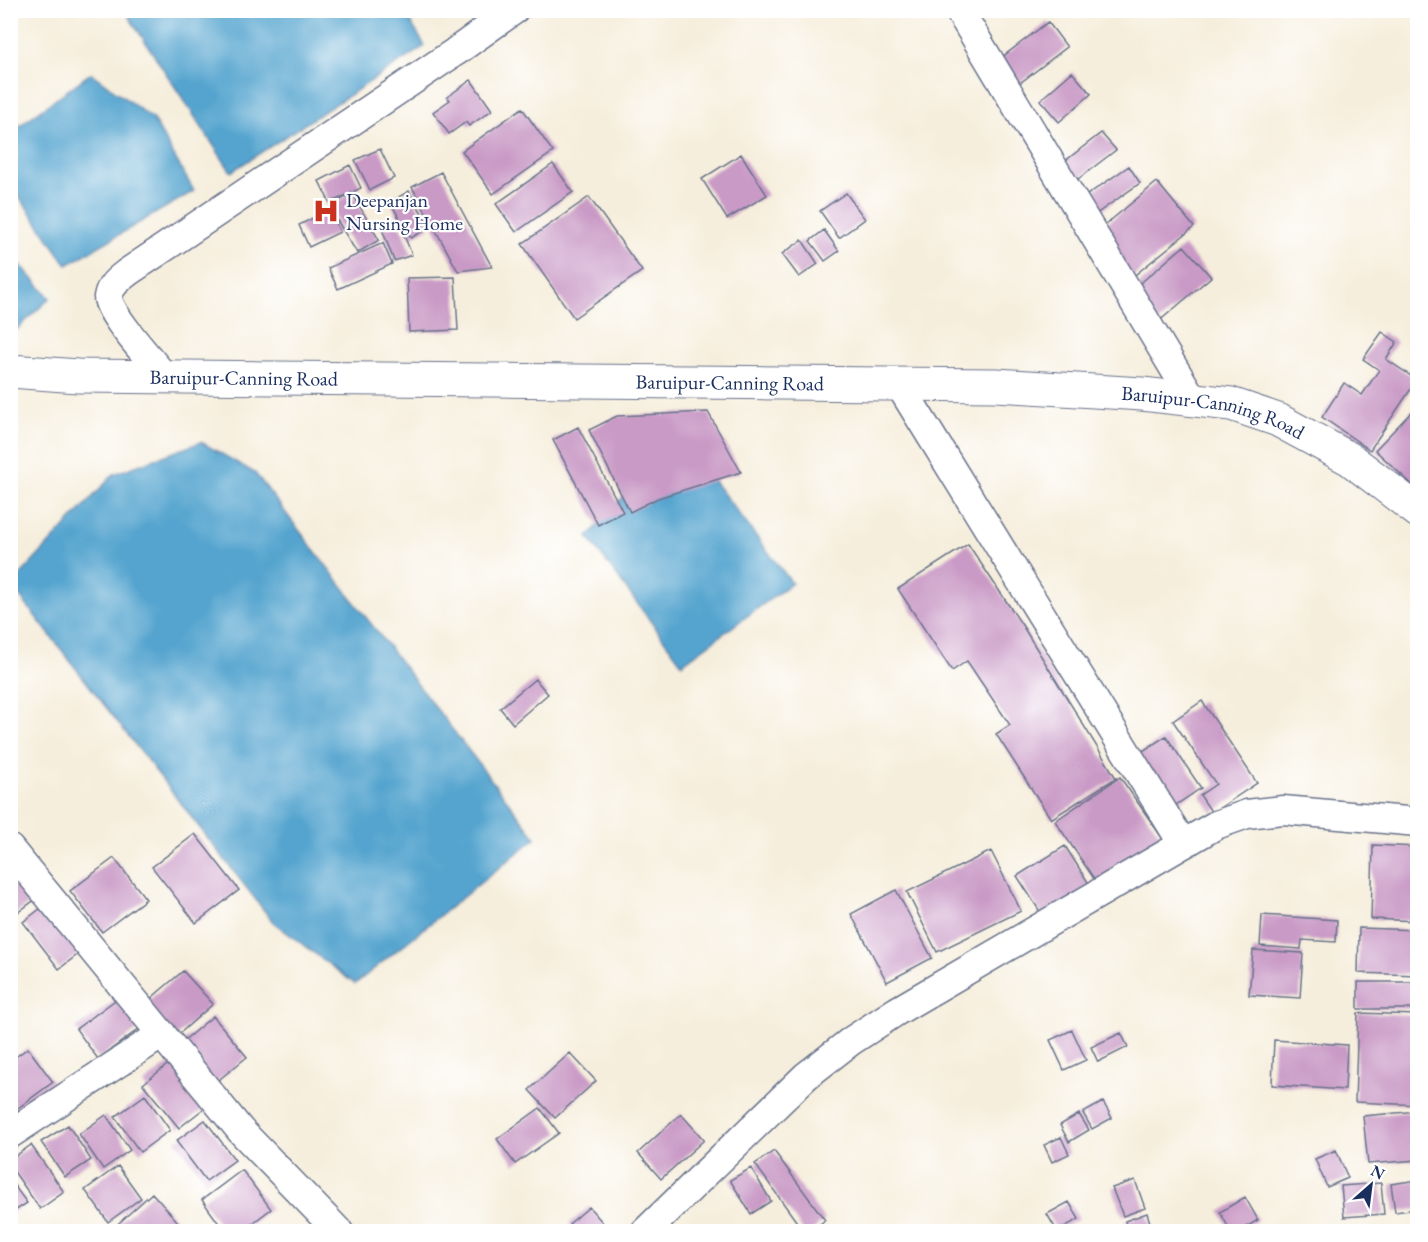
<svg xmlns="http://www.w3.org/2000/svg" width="1428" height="1242" viewBox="0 0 1428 1242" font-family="'EB Garamond',serif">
  <rect width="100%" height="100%" fill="#fff"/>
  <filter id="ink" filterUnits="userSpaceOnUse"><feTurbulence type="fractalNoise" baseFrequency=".0167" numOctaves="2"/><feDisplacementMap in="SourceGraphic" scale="12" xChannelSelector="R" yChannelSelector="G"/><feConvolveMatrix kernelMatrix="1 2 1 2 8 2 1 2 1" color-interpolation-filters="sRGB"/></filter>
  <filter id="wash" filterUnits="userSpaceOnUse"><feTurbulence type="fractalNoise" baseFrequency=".008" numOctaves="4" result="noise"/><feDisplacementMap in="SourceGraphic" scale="24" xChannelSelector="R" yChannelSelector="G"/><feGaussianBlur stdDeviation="1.35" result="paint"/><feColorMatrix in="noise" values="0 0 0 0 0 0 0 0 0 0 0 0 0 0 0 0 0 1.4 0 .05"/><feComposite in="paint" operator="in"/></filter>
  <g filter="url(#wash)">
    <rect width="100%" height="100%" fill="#f6eedc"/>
    <path fill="#55a4cf" stroke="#386a96" stroke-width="1.5" d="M125,11H404L425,46L231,172Z
      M91,73L153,119L194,191L67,265L11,185V132Z
      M10,253L50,298L11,335H10Z
      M201,442L255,473L536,838L355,984L273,922L11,585L114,474Z
      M700,463L792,583L682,664L588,537L643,474Z"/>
    <g id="blocks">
      <path fill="#c99ac6" d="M1048,22L1067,47L1016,86L997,61Z
        M1072,72L1091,94L1059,122L1040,100Z
        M471,80L492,110L469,126L466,122L449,134L433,112L450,100L447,97Z
        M522,108L553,152L493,194L462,151Z
        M1101,133L1116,150L1073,183L1060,165Z
        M380,149L394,178L370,190L355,160Z
        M741,154L767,195L727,219L702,179Z
        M553,164L573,192L516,232L496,204Z
        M350,165L361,188L330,203L319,181Z
        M1129,166L1140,183L1089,219L1077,202Z
        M441,172L492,267L458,271L412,187Z
        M1157,182L1194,227L1130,279L1094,234Z
        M409,191L430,227L411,238L390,202Z
        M352,193L379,240L357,253L329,207Z
        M846,193L865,219L839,238L820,211Z
        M589,197L642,271L574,318L522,244Z
        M329,210L340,232L309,247L299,225Z
        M399,223L412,255L394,261L382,229Z
        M824,230L839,251L825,261L810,241Z
        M802,240L818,264L799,277L782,254Z
        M383,243L392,264L338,289L328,268Z
        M1184,246L1211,277L1157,323L1130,292Z
        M455,277L458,330L409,332L407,278Z
        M1382,332L1397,342L1386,359L1417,380L1370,450L1322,417L1344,383L1362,395L1379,370L1363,359Z
        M1418,405V490L1375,450Z
        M708,412L741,472L658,498L630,512L589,430L617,416Z
        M578,427L623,512L598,525L553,440Z
        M968,544L1022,625L1116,778L1051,819L996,734L1010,725L967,661L952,671L898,589Z
        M535,679L548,694L513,724L500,708Z
        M1202,701L1257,783L1212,813L1200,795L1216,784L1173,721Z
        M1166,736L1201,788L1170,809L1135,756Z
        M1120,777L1165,842L1099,886L1055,821Z
        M195,834L239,890L196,923L152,867Z
        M1373,845L1418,847V921L1371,919Z
        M1065,846L1093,890L1046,921L1017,876Z
        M991,851L1021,911L937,952L907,892Z
        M10,857L40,896L10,918Z
        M114,858L146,899L102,932L70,891Z
        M896,890L932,958L887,982L851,914Z
        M45,905L81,952L59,969L23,922Z
        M1262,915L1337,920L1336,942L1302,940L1301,949L1260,946Z
        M1359,928L1418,930V975L1358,973Z
        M1253,950L1303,953L1300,998L1249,995Z
        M183,971L213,1004L172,1040L142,1006Z
        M1358,982H1418V1009H1358Z
        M118,998L140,1028L98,1059L76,1029Z
        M1358,1013L1418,1015V1105L1355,1102Z
        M213,1016L247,1057L210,1087L176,1047Z
        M1072,1030L1086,1060L1064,1070L1050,1040Z
        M1121,1033L1128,1047L1098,1062L1091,1047Z
        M1274,1040L1347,1045L1345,1090L1272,1085Z
        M28,1048L53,1082L18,1108L10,1098V1061Z
        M570,1053L596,1081L555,1118L529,1090Z
        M176,1058L212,1102L179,1128L143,1084Z
        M145,1095L170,1130L140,1152L115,1117Z
        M1103,1102L1112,1118L1092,1129L1083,1113Z
        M540,1108L559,1133L515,1164L497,1139Z
        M1418,1111V1160L1368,1164L1363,1116Z
        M681,1114L704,1140L661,1179L638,1153Z
        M1079,1114L1089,1130L1069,1142L1060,1125Z
        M106,1115L130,1150L103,1169L79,1134Z
        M205,1120L235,1160L206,1181L176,1141Z
        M68,1125L91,1160L65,1177L41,1142Z
        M1061,1137L1069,1154L1052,1162L1044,1145Z
        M31,1145L64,1192L40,1209L10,1166V1160Z
        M1336,1150L1348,1178L1327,1187L1315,1159Z
        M774,1151L825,1220L810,1232H804L755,1164Z
        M118,1166L141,1198L108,1222L85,1190Z
        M751,1168L771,1201L751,1214L730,1180Z
        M242,1170L271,1209L241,1232H225L202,1200Z
        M10,1180L27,1203L10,1214Z
        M1135,1180L1145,1208L1123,1216L1112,1188Z
        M1418,1180V1209L1395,1212L1391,1184Z
        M1381,1183L1384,1214L1344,1217L1341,1186Z
        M152,1193L187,1232H109Z
        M1245,1197L1258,1220L1238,1232H1231L1220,1212Z
        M1069,1202L1079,1219L1057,1231L1047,1214Z
        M589,1207L611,1232H576L569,1224Z
        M1147,1213L1153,1232H1128L1125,1221Z"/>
    </g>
  </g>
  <g filter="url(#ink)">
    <use href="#blocks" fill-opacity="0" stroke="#68728a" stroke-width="1.5"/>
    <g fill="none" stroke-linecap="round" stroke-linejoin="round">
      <g stroke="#68728a" stroke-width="31">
        <path id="street" d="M959,10L1193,400
          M165,377C153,363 107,312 108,297C110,285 119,279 128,272L455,52L514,10
          M899,384L1183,844
          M10,849L241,1131L339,1232
          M10,1134L162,1034
          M645,1232L806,1076L851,1041L897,1011L1216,825L1247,814L1283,810L1418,822"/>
      </g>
      <g stroke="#68728a" stroke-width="35">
        <g id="secondary">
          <path id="s1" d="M10,371L78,376L996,385L1142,394L1231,404L1278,420L1350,459L1418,511"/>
        </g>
      </g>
      <use href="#street" stroke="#fff" stroke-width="28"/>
      <use href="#secondary" stroke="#fff" stroke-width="33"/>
    </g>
  </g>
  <defs>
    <g id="hospital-bare" transform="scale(2.07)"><path d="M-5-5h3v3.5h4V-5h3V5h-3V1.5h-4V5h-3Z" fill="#c8321e" stroke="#fff" stroke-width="2.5" paint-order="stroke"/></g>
  </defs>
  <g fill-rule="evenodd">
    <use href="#hospital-bare" x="326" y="211"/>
  </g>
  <g text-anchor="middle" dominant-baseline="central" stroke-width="4.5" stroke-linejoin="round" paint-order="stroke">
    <g font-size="20" fill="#1b2f5e" stroke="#fff" text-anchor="start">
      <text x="346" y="200">Deepanjan<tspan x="346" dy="23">Nursing Home</tspan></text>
    </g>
    <g font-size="20" fill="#1b2f5e" stroke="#fff">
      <text stroke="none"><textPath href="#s1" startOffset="234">Baruipur-Canning Road</textPath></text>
      <text stroke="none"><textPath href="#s1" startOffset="720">Baruipur-Canning Road</textPath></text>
      <text stroke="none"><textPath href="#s1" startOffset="1206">Baruipur-Canning Road</textPath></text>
    </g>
  </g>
  <rect width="1428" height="1242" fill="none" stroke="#fff" stroke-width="36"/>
  <g transform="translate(1371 1185) rotate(28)" stroke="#ffffff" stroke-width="4.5" paint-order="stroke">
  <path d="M0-4.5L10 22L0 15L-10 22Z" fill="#1b2f5e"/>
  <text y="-9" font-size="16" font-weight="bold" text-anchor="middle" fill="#1b2f5e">N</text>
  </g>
</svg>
